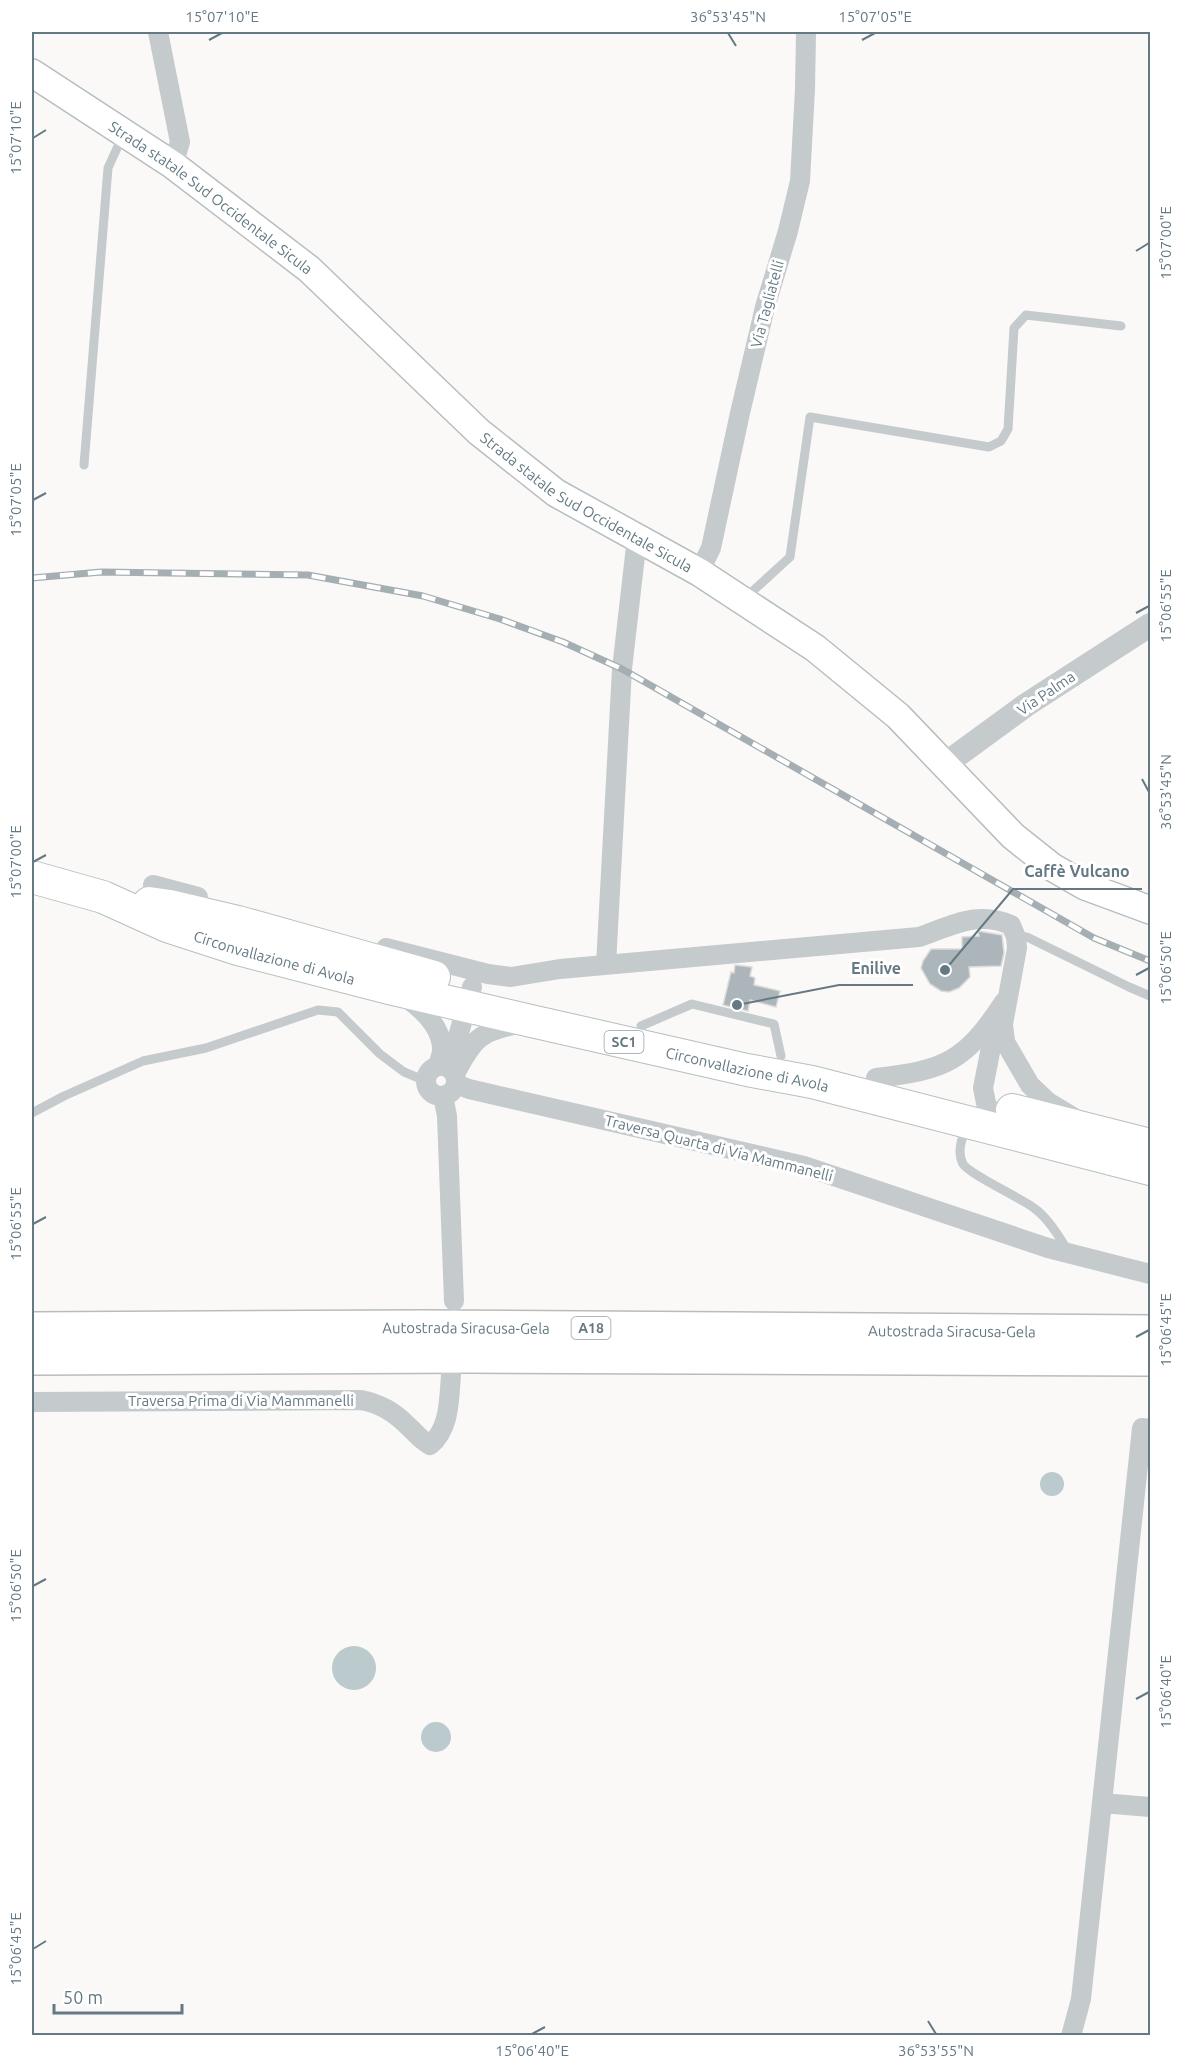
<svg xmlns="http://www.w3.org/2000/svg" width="1182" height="2067" viewBox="0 0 1182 2067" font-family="Ubuntu,sans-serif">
  <rect width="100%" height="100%" fill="#faf9f7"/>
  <path fill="#bbcacc" d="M1040 1484a12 12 0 1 1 24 0a12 12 0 1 1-24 0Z
    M332 1668a22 22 0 1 1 44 0a22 22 0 1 1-44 0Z
    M421 1737a15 15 0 1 1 30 0a15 15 0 1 1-30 0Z"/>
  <path fill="#acb6ba" stroke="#dcdbd9" stroke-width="1.5" d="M978,931L1002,935L1004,953L1001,966L969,967L970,977L959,988L949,992L941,991L930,984L921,968L923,961L931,949H962V937L979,936Z
    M735,965L752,967L750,976L755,978L754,985L780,991L776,1007L750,1000L748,1011L723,1005L731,972L734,973Z"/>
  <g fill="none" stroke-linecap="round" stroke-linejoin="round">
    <g stroke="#b7bec1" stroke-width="30">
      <g id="secondary">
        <path id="s1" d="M32,73L173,165L309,269L479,432L556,493L699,572L815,648L898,716L1013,836L1052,867L1085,886L1150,910"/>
      </g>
    </g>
    <g stroke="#b8bec0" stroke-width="34">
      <g id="primary">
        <path id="s2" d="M32,877L103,897L167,926L238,949L393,989L531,1021L747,1070L812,1082L1150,1169"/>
        <path d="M149,903L170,906L238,922L434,977"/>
        <path d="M1012,1110L1150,1145"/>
      </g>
    </g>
    <g stroke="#b8bcbf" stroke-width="36">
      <g id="motorway">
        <path id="s3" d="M32,1329L422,1327L1150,1332"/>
        <path d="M32,1358L469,1356L1150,1359"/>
      </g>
    </g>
    <path stroke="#c5cacd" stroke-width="9" d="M84,465L108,168L123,135
      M744,599L790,557L810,417L989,447L1001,441L1008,429L1014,328L1026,315L1121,326
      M1016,937H1027L1129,987L1150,996
      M641,1026L692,1004L774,1024L781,1056
      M32,1113L64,1096L143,1061L206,1048L318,1010L338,1012L380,1054L404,1072L426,1081
      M967,1128C961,1138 957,1153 963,1164C969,1174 1021,1198 1034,1208C1049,1219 1059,1237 1069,1252"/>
    <path stroke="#c5cacd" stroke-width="20" d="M158,32L180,142L173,165
      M699,572L711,548L740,413L765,307L788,231L800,181L805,89L806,32
      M153,885L198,897
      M386,948L488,974L511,977L560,969L919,937C951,926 978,910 1011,925L1016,937L1017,948L1003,1024L1005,1042L1030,1085L1048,1102L1073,1117
      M606,965L622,669L637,538
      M405,997C421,1008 440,1025 442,1047C443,1053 439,1061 438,1066
      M997,1017L983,1088L986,1103L998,1128
      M426 1081a15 15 0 1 1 30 0a15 15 0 1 1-30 0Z
      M452,1067V1058L472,987
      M455,1074C473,1039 480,1031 519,1024
      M876,1078C945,1070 965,1062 1004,1002
      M456,1084L469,1089L804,1166L1048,1248L1150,1274
      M443,1096L447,1116L454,1301
      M32,1402L361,1400C381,1404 394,1412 408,1426C416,1433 420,1440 430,1445C450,1429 449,1399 451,1375
      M1102,1803L1150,1807
      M1071,2036L1081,1999L1142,1428L1150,1429"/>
    <path stroke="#c5cacd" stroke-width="24" d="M944,765L1026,705L1150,625"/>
    <use href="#secondary" stroke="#fff" stroke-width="27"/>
    <use href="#primary" stroke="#fff" stroke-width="32"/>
    <use href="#motorway" stroke="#fff" stroke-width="33"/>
    <g stroke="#a5aeb2" stroke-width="7">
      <path id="rail" d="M32,578L101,572L308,575L423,596L500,619L563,642L622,669L1094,938L1150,961"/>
    </g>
    <use href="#rail" stroke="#fff" stroke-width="4.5" stroke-dasharray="14" stroke-linecap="butt"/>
  </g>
  <path fill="none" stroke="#647983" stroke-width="2" d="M728,33L736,46M209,40L222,33M862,40L875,33M33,138L46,130M1136,251L1149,243M33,500L46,493M1136,613L1149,606M1142,779L1149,792M33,862L46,855M1136,975L1149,968M33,1224L46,1217M1136,1337L1149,1330M33,1586L46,1579M1136,1699L1149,1692M33,1949L46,1941M928,2021L936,2034M532,2034L545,2027"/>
  <g text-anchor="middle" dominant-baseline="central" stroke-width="6" stroke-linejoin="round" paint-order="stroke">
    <g fill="#fff" stroke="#92a1a8" stroke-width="1.5">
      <rect x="604.5" y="1031" width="39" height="22" rx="4.5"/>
      <rect x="571.5" y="1317" width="39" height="22" rx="4.5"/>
    </g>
    <g font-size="14" font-weight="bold" fill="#647983">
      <text x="624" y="1042">SC1</text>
      <text x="591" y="1328">A18</text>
    </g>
    <g font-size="15" fill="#647983" stroke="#fff">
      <text stroke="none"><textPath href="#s1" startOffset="218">Strada statale Sud Occidentale Sicula</textPath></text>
      <text transform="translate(767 304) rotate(-75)">Via Tagliatelli</text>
      <text stroke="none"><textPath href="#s1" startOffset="704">Strada statale Sud Occidentale Sicula</textPath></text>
      <text transform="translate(1046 693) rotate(-34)">Via Palma</text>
      <text stroke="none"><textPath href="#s2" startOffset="256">Circonvallazione di Avola</textPath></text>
      <text stroke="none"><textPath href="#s2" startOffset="742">Circonvallazione di Avola</textPath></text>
      <text transform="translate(719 1148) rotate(14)">Traversa Quarta di Via Mammanelli</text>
      <text stroke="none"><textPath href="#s3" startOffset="434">Autostrada Siracusa-Gela</textPath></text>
      <text stroke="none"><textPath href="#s3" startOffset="920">Autostrada Siracusa-Gela</textPath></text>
      <text x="241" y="1400">Traversa Prima di Via Mammanelli</text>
    </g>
  </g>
  <path fill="none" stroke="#647983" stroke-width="2" d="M945 970L1013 889H1142M737 1005L839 985H913"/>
  <g fill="#647983" stroke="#fff" stroke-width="2">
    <circle cx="945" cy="970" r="6"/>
    <circle cx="737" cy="1005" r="6"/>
  </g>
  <g font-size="16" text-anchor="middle" font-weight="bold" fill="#647983" stroke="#fff" stroke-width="6" stroke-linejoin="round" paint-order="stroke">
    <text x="1077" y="877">Caffè Vulcano</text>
    <text x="876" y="974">Enilive</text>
  </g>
  <rect width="1182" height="2067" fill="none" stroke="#ffffff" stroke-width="66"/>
  <path d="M54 2004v9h128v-9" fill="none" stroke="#647983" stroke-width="3"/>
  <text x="63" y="2004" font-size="18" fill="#647983" stroke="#ffffff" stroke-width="4.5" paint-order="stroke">50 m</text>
  <rect x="33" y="33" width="1116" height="2001" fill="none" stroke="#647983" stroke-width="2"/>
  <g font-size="15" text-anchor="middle" fill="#647983">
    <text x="222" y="22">15°07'10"E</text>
    <text x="728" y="22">36°53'45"N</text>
    <text x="875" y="22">15°07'05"E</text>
    <text transform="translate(16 138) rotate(-90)" y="5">15°07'10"E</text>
    <text transform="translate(1166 243) rotate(-90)" y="5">15°07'00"E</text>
    <text transform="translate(16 500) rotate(-90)" y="5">15°07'05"E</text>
    <text transform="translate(1166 606) rotate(-90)" y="5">15°06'55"E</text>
    <text transform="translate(1166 792) rotate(-90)" y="5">36°53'45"N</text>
    <text transform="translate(16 862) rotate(-90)" y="5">15°07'00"E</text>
    <text transform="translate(1166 968) rotate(-90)" y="5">15°06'50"E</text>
    <text transform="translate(16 1224) rotate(-90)" y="5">15°06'55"E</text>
    <text transform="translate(1166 1330) rotate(-90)" y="5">15°06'45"E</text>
    <text transform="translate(16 1586) rotate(-90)" y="5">15°06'50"E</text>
    <text transform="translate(1166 1692) rotate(-90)" y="5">15°06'40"E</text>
    <text transform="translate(16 1949) rotate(-90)" y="5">15°06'45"E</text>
    <text x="532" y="2056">15°06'40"E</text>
    <text x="936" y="2056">36°53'55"N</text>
  </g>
</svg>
